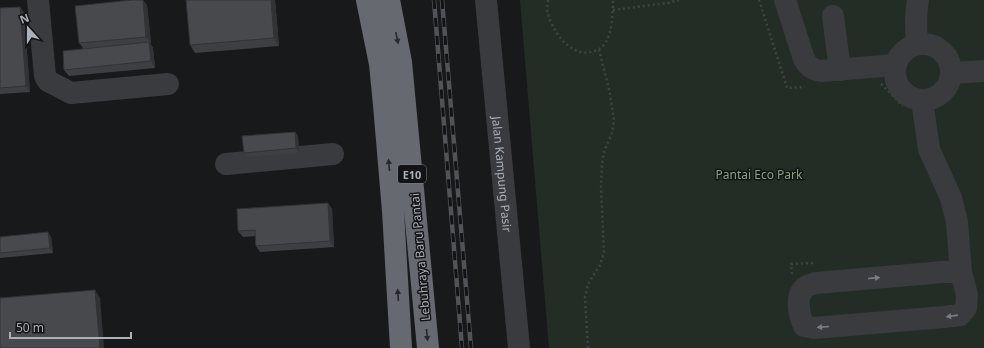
<svg xmlns="http://www.w3.org/2000/svg" width="984" height="348" viewBox="0 0 984 348" font-family="'Noto Sans',sans-serif">
  <rect width="100%" height="100%" fill="#18191a"/>
  <path fill="#242d25" d="M520,0H984V348H549Z"/>
  <g fill="none" stroke-linecap="round" stroke-linejoin="round">
    <path stroke="#404246" stroke-width="2.5" stroke-dasharray="2 3" stroke-linecap="butt" d="M548,0C548,3 547,6 547,9C550,29 571,60 594,51C599,50 603,47 606,42C612,32 613,12 613,0
      M759,0L787,88L805,87
      M613,10L668,3L679,0
      M881,84L903,106
      M792,274L791,264L813,263
      M588,348L585,297L588,284L600,265L604,253L601,186L602,164L604,152L612,133L614,120L609,89L599,50"/>
    <g stroke="#393b3f" stroke-width="22">
      <path d="M38,0L45,76L48,81L71,93L168,84"/>
      <path id="s1" d="M486,0L519,348"/>
      <path d="M785,0L804,59C808,67 813,70 822,71L895,65"/>
      <path d="M833,16L840,70"/>
      <circle cx="923" cy="72" r="28"/>
      <path d="M917,44C916,29 915,15 918,0"/>
      <path d="M952,73L984,71"/>
      <path d="M922,100L929,149L951,198L957,222L961,272L967,295L966,308L960,315L944,317L814,328L804,326C799,315 794,294 807,286C809,285 813,284 816,283L943,272H961"/>
      <path d="M226,164L333,154"/>
    </g>
    <path stroke="#666970" stroke-width="22" d="M367,0L380,64L384,105L393,211L401,348
      M389,0L401,62L428,348"/>
    <g stroke="#515358" stroke-width="4.5">
      <path id="rail" d="M434,0L462,348
        M442,0L471,348"/>
    </g>
    <use href="#rail" stroke="#131315" stroke-width="3" stroke-dasharray="9" stroke-linecap="butt"/>
  </g>
  <path fill="#3d3f42" d="M275,0L279,46L195,53L190,45Z
    M147,5L151,43H150L153,48L155,68L69,76L64,70L83,48L79,43Z
    M20,7L24,13L30,92L0,94V8Z
    M295,132L298,136L299,153L247,157L244,153Z
    M328,203L332,209L334,247L260,252L256,246L255,236L243,237L238,231Z
    M0,237H51L53,253L0,258Z"/>
  <path fill="#323336" d="M143,0L147,5L151,43L146,37Z
    M271,0H275L279,46L274,38Z
    M20,7L24,13L30,92L26,86Z
    M149,42L153,48L155,68L151,61Z
    M295,132L298,136L299,153L296,148Z
    M328,203L332,209L334,247L330,241Z
    M48,232L51,237L53,253L50,248Z
    M95,290L100,298L104,348H100Z"/>
  <path fill="#47494d" stroke="#323336" d="M132,0H143L146,37L79,43L75,6Z
    M186,0H271L274,38L190,45Z
    M20,7L26,86L0,88V8Z
    M149,42L151,61L64,70L63,51Z
    M295,132L296,148L244,153L242,136Z
    M328,203L330,241L256,246L255,230L238,231L237,209Z
    M48,232L50,248L0,253V237Z
    M95,290L100,348H0V298Z"/>
  <defs><path id="oneway-solid" d="M-6-.8H1V-3.2L6.5 0L1 3.2V.8H-6Z"/></defs>
  <g fill="#28282c">
    <use href="#oneway-solid" transform="translate(397 38) rotate(79)"/>
    <use href="#oneway-solid" transform="translate(389 165) rotate(-95)"/>
    <use href="#oneway-solid" transform="translate(398 295) rotate(-94)"/>
    <use href="#oneway-solid" transform="translate(427 335) rotate(85)"/>
  </g>
  <g fill="#787c82">
    <use href="#oneway-solid" transform="translate(874 278) rotate(-5)"/>
    <use href="#oneway-solid" transform="translate(952 316) rotate(172)"/>
    <use href="#oneway-solid" transform="translate(823 327) rotate(175)"/>
  </g>
  <g text-anchor="middle" dominant-baseline="central" stroke-width="3" stroke-linejoin="round" paint-order="stroke">
    <rect fill="#131315" stroke="#7d8288" stroke-width="1" x="398" y="165" width="28" height="18" rx="3"/>
    <g font-size="11" font-weight="bold" fill="#abb1b9">
      <text x="412" y="174">E10</text>
    </g>
    <g font-size="12" fill="#abb1b9" stroke="#131315">
      <text stroke="none"><textPath href="#s1" startOffset="175">Jalan Kampung Pasir</textPath></text>
      <text transform="translate(420 257) rotate(-95)">Lebuhraya Baru Pantai</text>
    </g>
    <g font-size="12" fill="#85a383" stroke="#131315">
      <text x="759" y="174">Pantai Eco Park</text>
    </g>
  </g>
  <g transform="translate(28 28) rotate(339)" stroke="#131315" stroke-width="3" paint-order="stroke">
  <path d="M0-3L7 15L0 10L-7 15Z" fill="#abb1b9"/>
  <text y="-6" font-size="11" font-weight="bold" text-anchor="middle" fill="#abb1b9">N</text>
  </g>
  <path d="M10 332v6h121v-6" fill="none" stroke="#abb1b9" stroke-width="2"/>
  <text x="16" y="332" font-size="12" fill="#abb1b9" stroke="#131315" stroke-width="3" paint-order="stroke">50 m</text>
</svg>
